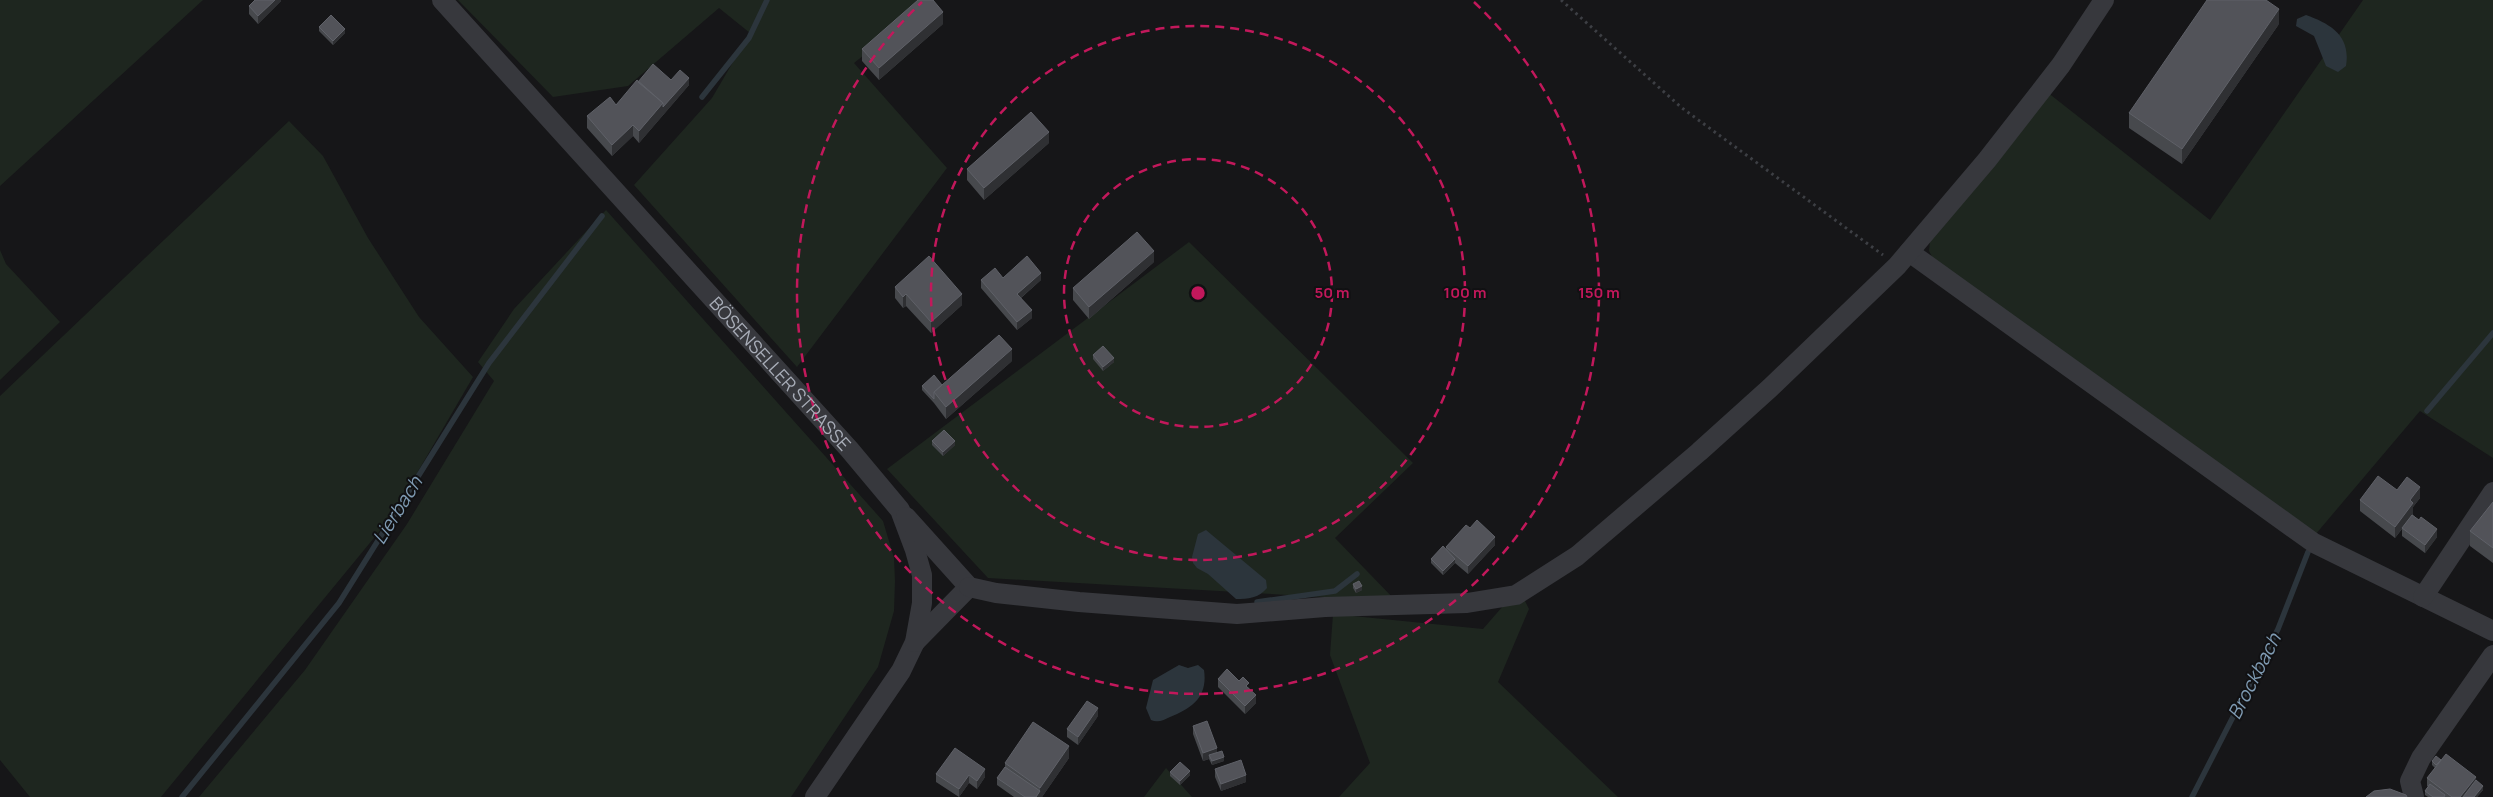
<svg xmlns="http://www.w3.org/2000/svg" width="2493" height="797" viewBox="0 0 2493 797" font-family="Manrope,sans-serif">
  <rect width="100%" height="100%" fill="#161618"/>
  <path fill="#1e261f" d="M0,0H203L0,186Z
    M458,0H933L854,63L947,168L797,367L634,185L712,98L750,33L719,8L628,86L553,97Z
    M2363,0H2493V458L2420,411L2315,535L1936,264L1929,251L1930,241L2047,92L2210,220Z
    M289,121L323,156L368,238L419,317L473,377L392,516L161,797H30L0,760V396Z
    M606,210L883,521L894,558L895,581L894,611L878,667L791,797H199L305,670L407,524L494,381L478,362L514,309Z
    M1189,242L1413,463L1335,538L1396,601L988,578L887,469Z
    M0,250L6,264L60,322L0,380Z
    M1523,597L1529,609L1498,682L1618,797H1339L1370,763L1330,655L1333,614L1483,629L1503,606Z
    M1166,768L1192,797H1144Z"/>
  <path fill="#2c353c" d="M2306,15C2331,24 2351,36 2346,66L2338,72L2326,66L2314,36L2296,26L2297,19Z
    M1206,530L1266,580L1267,588C1259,598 1248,599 1236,599L1208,574L1197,568L1193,563L1192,557L1198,534Z
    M1179,665L1188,668L1198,665L1204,670C1208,697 1192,708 1170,717C1164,720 1158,723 1151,720L1146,708L1153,680Z"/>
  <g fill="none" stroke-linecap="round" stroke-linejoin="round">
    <path stroke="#2c353c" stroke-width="5.5" d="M702,97L749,38L767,0
      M2427,411L2493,333
      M1257,602L1335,591L1357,574
      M182,797L339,603L489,363L602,216
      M2192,797L2278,629L2308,552"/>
    <path stroke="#3d3f44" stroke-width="3" stroke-dasharray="2.5 4" stroke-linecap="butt" d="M1561,0L1682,108L1883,255"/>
    <g stroke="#37383d" stroke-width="20">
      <path id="s1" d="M442,0L849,449L900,510L915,550L922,575V603L915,642L901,671L815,797"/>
      <path d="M1909,252L2314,543L2493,631"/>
      <path d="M906,517L969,587L915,642"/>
      <path d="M969,587L996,593L1079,602L1237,614L1325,607L1467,603L1516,595L1577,556L1699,452L1770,388L1897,266L1987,160L2061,65L2104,0"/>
      <path d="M2423,597L2493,492"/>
      <path d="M2414,797L2410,781L2421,758L2493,655"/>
    </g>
  </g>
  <path fill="#47494d" d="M281,0V1L258,24L249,14V6Z
    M943,24L879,80L862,61V49Z
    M2279,24L2182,164L2129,128V113Z
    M319,27L345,33L333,45L319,31Z
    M671,80L689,85L639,143L633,136L612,156L587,128V116L616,105L638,82Z
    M1049,143L984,200L967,180V169Z
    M1154,262L1089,319L1073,300V288Z
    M1003,278L1041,280L1021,298L1032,318L1017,330L981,288V280Z
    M895,287L962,305L931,333L906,306L903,308L895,298Z
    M1093,355L1114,362L1103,371L1093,359Z
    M1012,361L946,419L934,403L922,390V386L942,385Z
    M932,441L955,445L943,456L932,445Z
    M2397,490L2420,498L2413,507V515L2437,537L2425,553L2402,536V529L2395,538L2360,511V500Z
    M2493,502V563L2470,546V531Z
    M1470,528L1495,545L1468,574L1455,563L1443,575L1431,563V559L1446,549V547Z
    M1353,584L1362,590L1356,593L1353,588Z
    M1218,679L1239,681L1249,688L1256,703L1245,714L1218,687Z
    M1098,716L1078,745L1067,737V729Z
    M1193,726L1217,752L1224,761L1212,765L1209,759L1203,761L1193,734Z
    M1069,758L1042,797H1014L997,785V778L1005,767V763Z
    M2441,760L2476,780L2483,790L2477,797H2428L2425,795V791L2428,786H2427V778L2435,768L2432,765V761Z
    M1215,769L1246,782L1221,791L1215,777Z
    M1170,772L1190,775L1180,785L1170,776Z
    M936,774L985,777L977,789L969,783L959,797L936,782Z"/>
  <path fill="#2f3033" d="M275,0H281V1L258,24V16Z
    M2279,9V24L2182,164V149Z
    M943,12V24L879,80V68Z
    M345,29V33L333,45V41Z
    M689,78V85L639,143V131L663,103Z
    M633,125V136L612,156V145Z
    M1049,132V143L984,200V188Z
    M1154,251V262L1089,319V307Z
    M1041,273V280L1017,301V294Z
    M906,294V306L903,308V297Z
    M962,294V305L931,333V322Z
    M1032,310V318L1017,330V322Z
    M1012,349V361L946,419V407Z
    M1114,358V362L1103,371V367Z
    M955,441V445L943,456V452Z
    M2420,487V498L2413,507V514L2395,538V527L2410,500Z
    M2437,529V537L2425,553V545Z
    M1495,537V545L1468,574V566Z
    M1455,559V563L1443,575V571Z
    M1362,586V590L1356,593V589Z
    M1256,695V703L1245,714V706Z
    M1098,708V716L1078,745V737Z
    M1069,746V758L1042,797H1036L1040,791V788Z
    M1217,748V756L1209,755V759L1203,761V753Z
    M1224,757V761L1212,765V761Z
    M985,769V777L977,789V781Z
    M1190,771V775L1180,785V781Z
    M969,775V783L959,797V789Z
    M1246,775V782L1221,791V784Z
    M2476,777V784L2466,797H2460Z
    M2483,786V790L2477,797H2474Z"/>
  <path fill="#525359" stroke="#5f6168" d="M255,0H275L258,16L249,6Z
    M918,0H933L943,12L879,68L862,49Z
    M2207,0H2266L2279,9L2182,149L2129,113Z
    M331,15L345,29L333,41L319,27Z
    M653,64L671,80L680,70L689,78L663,107V103L638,82Z
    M637,80L663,103L639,131L633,125L612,145L587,116L610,97L616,105Z
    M1031,112L1049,132L984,188L967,169Z
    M1137,232L1154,251L1089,307L1073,288Z
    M929,256L962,294L931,322L906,294L903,297L895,287Z
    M1027,256L1041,273L1017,294L1032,310L1017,322L981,280L995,268L1003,278Z
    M999,335L1012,349L946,407L934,392Z
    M1103,346L1114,358L1103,367L1093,355Z
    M934,375L942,385L934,392V399L922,386Z
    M944,430L955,441L943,452L932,441Z
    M2378,476L2397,490L2407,477L2420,487L2410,500L2413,503L2395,527L2360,500Z
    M2493,502V548L2470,531Z
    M2412,515L2419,520L2421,517L2437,529L2425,545L2402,528Z
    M1477,520L1495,537L1468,566L1446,547L1466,525L1470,528Z
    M1443,546L1455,559L1443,571L1431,559Z
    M1359,581L1362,586L1356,589L1353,584Z
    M1227,669L1239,681L1243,677L1249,683L1246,686L1256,695L1245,706L1218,679Z
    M1087,701L1098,708L1078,737L1067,729Z
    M1207,721L1217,748L1203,753L1193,726Z
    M1033,722L1069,746L1040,788L1005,763Z
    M955,748L985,769L977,781L969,775L959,789L936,774Z
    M1222,751L1224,757L1212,761L1209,755Z
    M2446,754L2476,777L2460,797H2452L2427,778Z
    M2436,756L2441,760L2436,765L2432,761Z
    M1241,760L1246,775L1221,784L1215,769Z
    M1180,762L1190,771L1180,781L1170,772Z
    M1005,767L1040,791L1036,797H1025L997,778Z
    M2476,780L2483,786L2474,797H2463Z
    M2430,784L2445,795L2444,797H2433L2425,791Z
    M2390,789L2406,795L2407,797H2366L2374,791Z"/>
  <g fill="none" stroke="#c2185b" stroke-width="2.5" stroke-dasharray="9 6">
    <circle cx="1198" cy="293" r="134"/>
    <circle cx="1198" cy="293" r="267"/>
    <path d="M1474 2A401 401 0 1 1 922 2"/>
  </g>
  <g text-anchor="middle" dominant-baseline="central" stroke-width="4" stroke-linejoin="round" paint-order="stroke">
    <g font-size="18" fill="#a8adb8" stroke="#111113">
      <text stroke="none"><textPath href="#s1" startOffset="504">BÖSENSELLER STRASSE</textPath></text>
    </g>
    <g font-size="19" font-style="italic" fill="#7f9bb3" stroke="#111113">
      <text transform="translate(397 510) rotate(-58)">Lierbach</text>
      <text transform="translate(2254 676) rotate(-63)">Brockbach</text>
    </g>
  </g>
  <circle cx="1198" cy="293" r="8" fill="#c2185b" stroke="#111113" stroke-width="2.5"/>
  <g font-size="15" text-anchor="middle" font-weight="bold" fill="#c2185b" stroke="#111113" stroke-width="4" stroke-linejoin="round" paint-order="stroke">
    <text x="1332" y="298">50 m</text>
    <text x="1465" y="298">100 m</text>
    <text x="1599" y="298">150 m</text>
  </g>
</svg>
